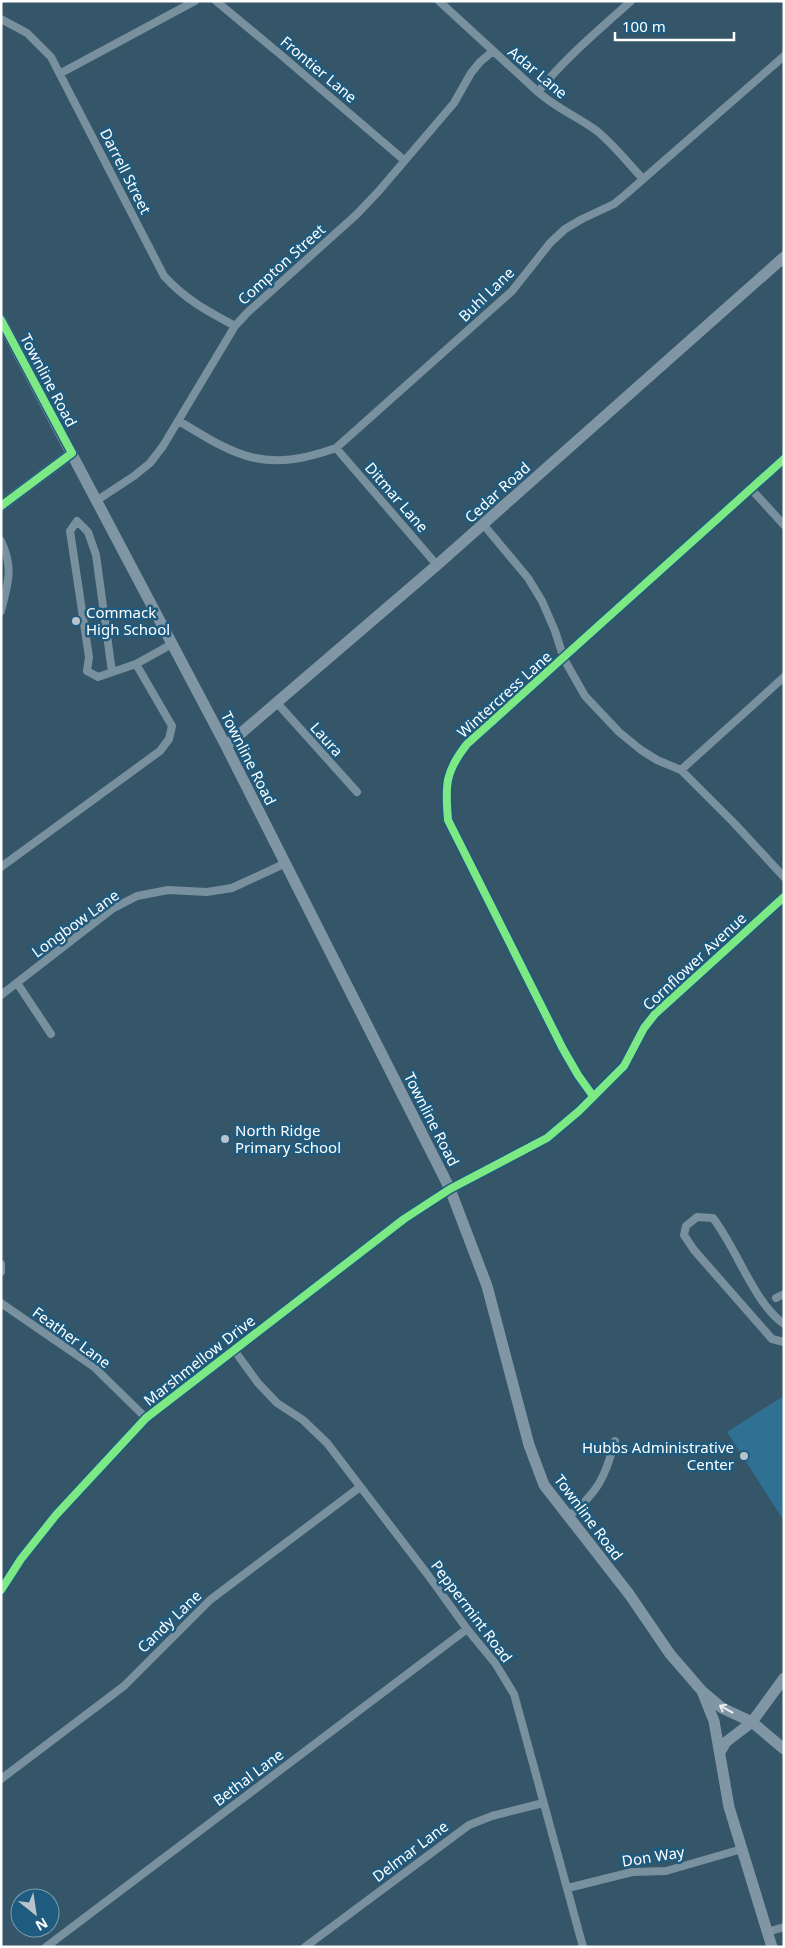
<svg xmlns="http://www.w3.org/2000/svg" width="785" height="1948" viewBox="0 0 785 1948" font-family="'Noto Sans',sans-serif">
  <rect width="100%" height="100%" fill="#355568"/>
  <path fill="#307093" d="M782,1397L784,1400V1521L727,1432Z"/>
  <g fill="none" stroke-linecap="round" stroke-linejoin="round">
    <path stroke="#79919f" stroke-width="8" d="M216,1L281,55L404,160
      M439,1L538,92C556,108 578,117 597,131C614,145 628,163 643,179
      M1,19L27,33L51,57L164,276C186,300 207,311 235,326
      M61,73L195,1
      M538,92C565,58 599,30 631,1
      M179,421C239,458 266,473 336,448L512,291L550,243L565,229L582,219L614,204L625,195L784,56
      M336,448L437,565
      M751,489L784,525
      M96,501L134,476L150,463L163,446L235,326L248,312L356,215L378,192L454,103L471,73L480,62L493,51
      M483,524L528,578L542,601L555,631L564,659L585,696L619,732L641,750L657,760L681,770L734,823L784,877
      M1,541C14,568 8,583 1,611
      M112,672L96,555L88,532L77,521L70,531L89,657L87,671L98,677L136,664L172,644
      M278,704L357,792
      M681,770L784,677
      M1,867L160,751L169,739L172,726L136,664
      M17,983L51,1034
      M1,995L112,909L137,896L168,890L207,892L232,888L286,863
      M593,1096L578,1075L563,1049L448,820C445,785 445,772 467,744L784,459
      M1,1264V1272
      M776,1298L784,1294
      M1,1303L94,1367L146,1418
      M784,1324C754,1303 737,1249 713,1218L697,1217L686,1226L684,1235L694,1250L772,1339L784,1342
      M234,1350L258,1383L277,1403L303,1420L327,1443L428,1575L467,1629L495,1663L514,1694L583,1947
      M568,1517C598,1492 605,1478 615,1441
      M1,1590L21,1559L56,1515L146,1418L404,1219L450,1189L547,1138L579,1111L624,1066L644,1028L655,1014L784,897
      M1,1779L124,1686L210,1600L360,1487
      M568,1888L632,1872L666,1871L742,1849
      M767,1932L784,1927
      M46,1947L467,1629
      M305,1947L469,1825L492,1816L543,1803"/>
    <path stroke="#8196a4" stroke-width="11" d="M1,320L226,746L450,1189L487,1286L529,1445L544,1485L629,1594L670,1654L702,1691L714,1721L729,1807L772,1947
      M1,506L72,453
      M226,746L437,565L784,257
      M703,1692L722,1708L752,1722L784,1749
      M720,1752L726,1742L752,1722L784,1678"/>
    <g stroke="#1f5b7e" stroke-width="11">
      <path id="cycleway" d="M1,320L72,453L1,506
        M593,1096L578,1075L563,1049L448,820C445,785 445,772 467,744L784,459
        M1,1590L21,1559L56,1515L146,1418L404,1219L450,1189L547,1138L579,1111L624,1066L644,1028L655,1014L784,897"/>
    </g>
    <use href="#cycleway" stroke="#7ce984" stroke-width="8"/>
  </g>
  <defs><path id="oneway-shaft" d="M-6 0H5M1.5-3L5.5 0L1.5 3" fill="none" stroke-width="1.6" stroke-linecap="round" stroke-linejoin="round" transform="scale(1.25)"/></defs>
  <use stroke="#eceff1" href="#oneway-shaft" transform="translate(726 1709) rotate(-151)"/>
  <g fill="#b8c4ca" stroke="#1f5b7e" stroke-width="2">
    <circle cx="76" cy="621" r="5"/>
    <circle cx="225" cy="1139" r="5"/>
    <circle cx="744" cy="1456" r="5"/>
  </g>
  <g text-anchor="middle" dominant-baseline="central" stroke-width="5" stroke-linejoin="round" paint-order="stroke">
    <g font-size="15" fill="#fff" stroke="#1f5b7e">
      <text transform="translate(319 69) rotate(40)">Frontier Lane</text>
      <text transform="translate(538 72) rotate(40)">Adar Lane</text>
      <text transform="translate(126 171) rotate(63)">Darrell Street</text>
      <text transform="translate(281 264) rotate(-42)">Compton Street</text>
      <text transform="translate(486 294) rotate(-44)">Buhl Lane</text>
      <text transform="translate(49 380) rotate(62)">Townline Road</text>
      <text transform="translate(497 492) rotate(-42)">Cedar Road</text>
      <text transform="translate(397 497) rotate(49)">Ditmar Lane</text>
      <text transform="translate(504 694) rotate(-42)">Wintercress Lane</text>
      <text transform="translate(327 739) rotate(48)">Laura</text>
      <text transform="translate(249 758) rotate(63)">Townline Road</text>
      <text transform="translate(75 923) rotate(-36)">Longbow Lane</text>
      <text transform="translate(694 961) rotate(-43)">Cornflower Avenue</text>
      <text transform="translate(432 1119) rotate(63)">Townline Road</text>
      <text transform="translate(72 1337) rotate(36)">Feather Lane</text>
      <text transform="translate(199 1360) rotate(-38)">Marshmellow Drive</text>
      <text transform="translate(589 1517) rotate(53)">Townline Road</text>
      <text transform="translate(472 1611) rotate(53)">Peppermint Road</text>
      <text transform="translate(169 1621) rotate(-44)">Candy Lane</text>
      <text transform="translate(248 1777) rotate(-37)">Bethal Lane</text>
      <text transform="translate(410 1851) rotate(-37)">Delmar Lane</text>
      <text transform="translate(653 1856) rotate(-9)">Don Way</text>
    </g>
    <g font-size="15" fill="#fff" stroke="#1f5b7e" text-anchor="start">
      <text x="86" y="612">Commack<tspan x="86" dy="17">High School</tspan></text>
      <text x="235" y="1130">North Ridge<tspan x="235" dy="17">Primary School</tspan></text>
      <text x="734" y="1447" text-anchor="end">Hubbs Administrative<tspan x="734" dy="17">Center</tspan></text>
    </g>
  </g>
  <rect width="785" height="1948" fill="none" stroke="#ffffff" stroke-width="5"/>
  <g transform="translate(35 1913) rotate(150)"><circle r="24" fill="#1f5b7e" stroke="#799db2"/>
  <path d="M0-4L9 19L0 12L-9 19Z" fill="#b8c4ca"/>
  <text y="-8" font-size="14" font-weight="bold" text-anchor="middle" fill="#ffffff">N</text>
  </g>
  <path d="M615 32v8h119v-8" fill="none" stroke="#ffffff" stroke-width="2.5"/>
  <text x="622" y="32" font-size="15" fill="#ffffff" stroke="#1f5b7e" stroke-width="4" paint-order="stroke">100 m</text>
</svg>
